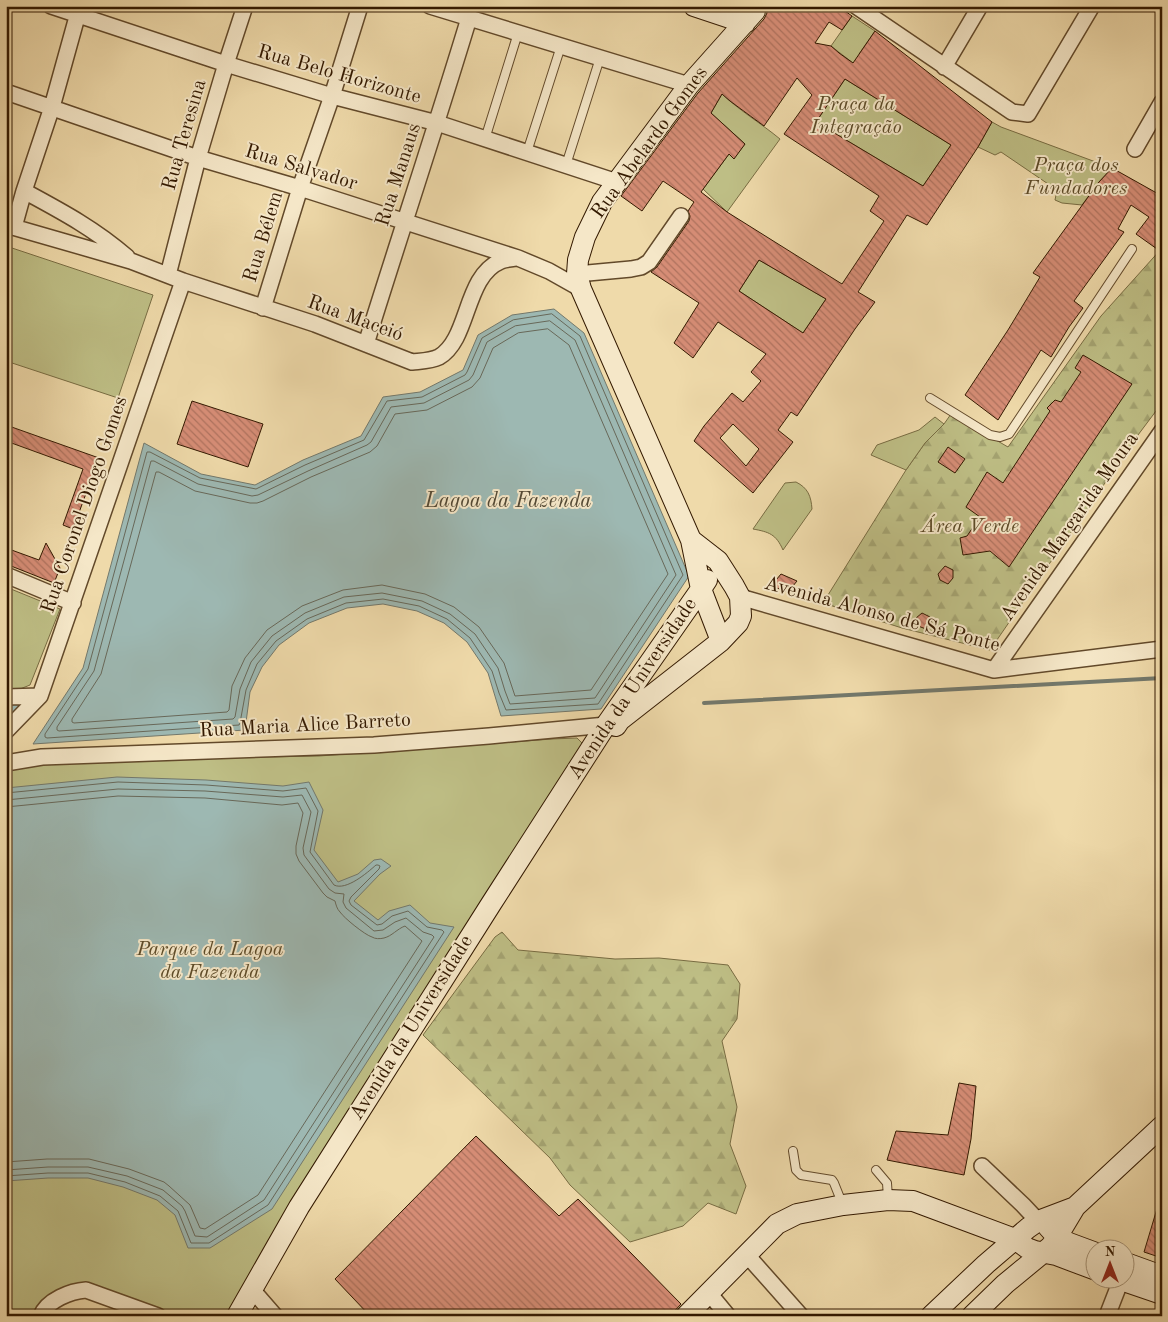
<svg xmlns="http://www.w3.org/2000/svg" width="1168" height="1322" viewBox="0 0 1168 1322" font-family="'Old Standard TT',serif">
  <defs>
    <pattern id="forest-firs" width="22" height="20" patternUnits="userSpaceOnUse" patternTransform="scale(1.25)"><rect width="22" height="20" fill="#bebe85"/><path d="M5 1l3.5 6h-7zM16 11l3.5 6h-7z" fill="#a4a371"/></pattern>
    <pattern id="building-back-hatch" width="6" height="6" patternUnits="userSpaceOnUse" patternTransform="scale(1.25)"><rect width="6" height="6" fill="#d68d76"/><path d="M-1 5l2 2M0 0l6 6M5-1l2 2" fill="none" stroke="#ae725e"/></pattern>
  </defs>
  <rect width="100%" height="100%" fill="#efdaaa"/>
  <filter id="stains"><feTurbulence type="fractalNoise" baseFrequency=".004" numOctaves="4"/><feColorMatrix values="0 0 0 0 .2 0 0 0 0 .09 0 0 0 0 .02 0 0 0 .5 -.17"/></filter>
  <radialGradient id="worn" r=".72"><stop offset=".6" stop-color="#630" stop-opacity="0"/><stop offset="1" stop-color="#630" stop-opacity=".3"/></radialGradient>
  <path fill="url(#forest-firs)" stroke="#786c42" d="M1162,248V403L1138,435L990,650L902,628L823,603L906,470L925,443L944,424L951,414L1008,447L1101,316Z
    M502,932L518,950L615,959L659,958L728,965L740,984L737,1019L722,1041L737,1107L730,1144L746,1186L736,1214L708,1203L683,1226L630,1242L570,1185L550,1158L423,1035L495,937Z"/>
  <path fill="#bebe85" stroke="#786c42" d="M852,16L875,31L859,54L917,92L896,91L853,63L831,46Z
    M845,79L951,145L923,186L816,122Z
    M722,94C740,111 762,124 780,139L727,212L703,189L729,154L734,158L745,144L711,113Z
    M992,122L1001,127L1112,168L1098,183L1082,205L1062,203L1055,200L1057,190L1001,152L995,155L978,147Z
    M6,246L153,295L118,398L6,361Z
    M759,260L826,299L803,333L739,291Z
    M935,417L944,424L925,443L906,470L871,455L877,445L919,430Z
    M796,482C808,488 811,496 812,509L783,550C776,534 769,532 753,529L785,483Z
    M6,587L60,609L30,685L15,691L6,689Z
    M577,738L583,744L581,753L227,1316H159L86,1289L40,1316H6V770L49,761L319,756L552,739Z"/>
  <path fill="#9db8b2" stroke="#73786b" d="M554,309L584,333L689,576L601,709L501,716L488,673L467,642L444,623L417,611L383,604L347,608L309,623L279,645L262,667L250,692L245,730L33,744L83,668L144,443L201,474L255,485L303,460L361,436L383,397L420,392L463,370L478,335L512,315Z
    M117,777L206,780L283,786L309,782L323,810L314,850L338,882L358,874L374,860L381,859L391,866L380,874L354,901L378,920L389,911L410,905L430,923L454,927L272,1209L210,1248H188L175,1215L157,1200L123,1187L88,1178H48L6,1181V788Z"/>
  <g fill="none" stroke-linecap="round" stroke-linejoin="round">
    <path stroke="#686859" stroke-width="1" d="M552,314L580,336L683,575L598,704L506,710L499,693L492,671L470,638L447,619L419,606L383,599L346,603L307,619L276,641L257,664L246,690L240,723L239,725L47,738L45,737V734L88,669L147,452H150L200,478L256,489L305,465L364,440L387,401L422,397L465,375L467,372L482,338L513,320Z
      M550,321L575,340L676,575L595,698L510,704L505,691L498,668L475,634L450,614L422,601L382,593L344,597L305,613L272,636L251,662L240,689L235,717L233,719L59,731L57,730V727L94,671L151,461H154L198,484L252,496L258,495L308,471L367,445L371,442L391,407L424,403L469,380L473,375L487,342L515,326Z
      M548,329L569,345L668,574L591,690L515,696L504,663L479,627L454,607L425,594L382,585L343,590L302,606L267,630L245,658L232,686L229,710L227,712L74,723L72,722V719L101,674L156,472H159L195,491L250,503H257L263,501L311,477L370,452L377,446L395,414L427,410L472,387L480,378L493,348L518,333Z
      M6,793L118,782L206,785L283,791L306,788L318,811L310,852L334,885C346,891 367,873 376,865H378L380,866L379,869L351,897L349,901L351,905L377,925L382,924L392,916L408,911L427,927L442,930L444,932L268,1205L209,1243H191L178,1211L160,1196L125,1182L88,1173H48L6,1176
      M6,800L118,789L205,791L283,797L302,795L311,812L303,848L304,855L329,889L335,893L344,894L343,902L346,908L374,931L383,930L395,922L406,918L423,932L432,935L434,937L264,1200L207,1237L195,1236L185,1211L182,1206L163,1190L127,1176L88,1167H48L6,1170
      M6,807L118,796L205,798L282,805L298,803L303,813L296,846V854L299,861L323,893L327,897L335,901C336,905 337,909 340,912C344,918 365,935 372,937C375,939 380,939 384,938C392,936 397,929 405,926L422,941L258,1195L205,1229L200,1228L190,1205L169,1186L164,1182L129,1169L89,1159H47L6,1162"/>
    <path stroke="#73786b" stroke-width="4" d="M704,703L1162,678"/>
    <path stroke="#9db8b2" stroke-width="22" d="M6,713L9,711"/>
  </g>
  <path fill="url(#building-back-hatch)" stroke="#331900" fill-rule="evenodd" d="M766,6H838L852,16L842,30L829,22L815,43L831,46L839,53L853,63L875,31L992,122L978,147L927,225L907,215L858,292L875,302L855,329L797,416L791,412L778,430L793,442L753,493L694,441L704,426L732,393L743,402L761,381L751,372L766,354L718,322L693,358L674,343L699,303L651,272L657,267L689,221L690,216L688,211L694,202L663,181L642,211L621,196L698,93L764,19L767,13ZM797,78L812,95L784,134L879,196L870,211L884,221L842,284L727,212L701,192L729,154L734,159L745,144L711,113L722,94L730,101L764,126ZM845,79L951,145L923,186L816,122ZM759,260L826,299L803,333L739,291ZM733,424L759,449L746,466L720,438Z
    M1112,168L1162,196V241L1157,249L1136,234L1149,217L1131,205L1118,229L1124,232L1074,301L1083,308L1069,327L1051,357L1041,350L998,420L965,395L1008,330L1040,277L1033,273L1099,182Z
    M1083,355L1132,384L1009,567L990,551L963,555L960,538L967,536L980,517L966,507L987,472L1003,483L1050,411L1047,408L1055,400L1061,402L1081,372L1075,368Z
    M192,401L263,424L248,467L177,444Z
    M6,425L99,458L73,529L63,525L83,469L6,441Z
    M948,447L965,459L955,473L938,462Z
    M46,543L60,568L54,583L6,564V548L39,560Z
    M945,566L953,570V578L948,584L940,580L938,574Z
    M781,574L797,581L788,592L771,586Z
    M922,613L930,617L932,624L926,629L918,626L916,618Z
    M959,1083L976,1086L971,1139L964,1175L887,1160L896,1131L948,1135Z
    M476,1136L559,1216L578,1199L681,1304L670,1316H370L335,1279Z
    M1159,1202L1162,1203V1258L1144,1252Z"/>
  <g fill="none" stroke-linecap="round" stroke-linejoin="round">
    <g stroke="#62492a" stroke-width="10">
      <path id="lane" d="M485,139L518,33
        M527,152L561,46
        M566,165L600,58
        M930,398L990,435L1000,437L1009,434L1132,249
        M793,1151L796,1170L801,1175L832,1180L834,1183L842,1203
        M876,1170L887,1183L888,1198"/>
    </g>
    <g stroke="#62492a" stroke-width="18">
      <path id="street" d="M51,6L226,64L332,96L437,123L617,182
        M430,6L689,85
        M856,6L1012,112L1028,114L1092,6
        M944,67L980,6
        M6,92L198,158L300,188L518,258L549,271L581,289
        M1135,149L1162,102
        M24,191C61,211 95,229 127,257
        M6,225L131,261L183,281L315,324L412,362C421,361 431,361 439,357C470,339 464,276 501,261C505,259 511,259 516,258
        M14,227L24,191L52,107L80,6
        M577,274L631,269L641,267L649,262L681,216
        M168,275L198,158L226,64L245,6
        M263,308L300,188L332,96L360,6
        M366,344C400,235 436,127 469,18
        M6,575L73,603
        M740,597L994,670L1162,649
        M994,670L1162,431
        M6,697L40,696
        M6,731L40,696L183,281
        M6,763L42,757L374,745L489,736L606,725
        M982,1166L1023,1205L1038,1221
        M746,1254L801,1316
        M255,1293L275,1316
        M709,1293L728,1316
        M41,1316C47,1300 71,1291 86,1290L158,1316
        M1107,1316L1121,1280"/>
    </g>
    <g stroke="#331900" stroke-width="22">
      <path id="secondary" d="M694,6L745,23
        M707,580L701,589L721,641
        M616,726L620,720L721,641L738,623L741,616L740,597L734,586L718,561L691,540
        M1048,1227L1057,1237L1069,1243L1096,1253
        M1126,1263L1162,1276
        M1121,1280L1162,1294
        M237,1316L299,1207L491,904L606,725L701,589L691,540L581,289L577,274L578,260L585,237L602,202L689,85L755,11L740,6
        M686,1316L777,1224L797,1214L843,1205L888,1200L913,1201L1015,1239L1027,1248L1035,1251L1056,1255L1096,1270
        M931,1316L986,1264L1028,1228L1038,1221L1075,1207
        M972,1316L1005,1284L1050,1247L1054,1242L1075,1207L1162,1126"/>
    </g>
    <use href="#lane" stroke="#f5e7c8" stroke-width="8"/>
    <use href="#street" stroke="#f5e7c8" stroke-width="15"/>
    <use href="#secondary" stroke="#f5e7c8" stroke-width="20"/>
  </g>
  <g text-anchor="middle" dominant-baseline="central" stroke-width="4" stroke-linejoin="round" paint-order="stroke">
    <g font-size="20" fill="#331900" stroke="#f5e7c8">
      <text transform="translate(339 75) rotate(16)">Rua Belo Horizonte</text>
      <text transform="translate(185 135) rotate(-74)">Rua Teresina</text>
      <text transform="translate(650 143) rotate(-54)">Rua Abelardo Gomes</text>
      <text transform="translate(301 168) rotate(17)">Rua Salvador</text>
      <text transform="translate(399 175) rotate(-72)">Rua Manaus</text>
      <text transform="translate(264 237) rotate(-73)">Rua Bélem</text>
      <text transform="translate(355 319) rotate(20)">Rua Maceió</text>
      <text transform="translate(85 505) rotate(-71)">Rua Coronel Diogo Gomes</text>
      <text transform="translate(1070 527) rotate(-55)">Avenida Margarida Moura</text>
      <text transform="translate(882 615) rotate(15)">Avenida Alonso de Sá Ponte</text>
      <text transform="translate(633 689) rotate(-56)">Avenida da Universidade</text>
      <text transform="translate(305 726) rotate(-3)">Rua Maria Alice Barreto</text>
      <text transform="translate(412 1028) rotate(-58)">Avenida da Universidade</text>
    </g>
    <g font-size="20" font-style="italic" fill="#5d4b28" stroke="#f5e7c8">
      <text x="856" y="105">Praça da<tspan x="856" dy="23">Integração</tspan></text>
      <text x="1076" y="166">Praça dos<tspan x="1076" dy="23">Fundadores</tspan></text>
      <text x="970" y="527">Área Verde</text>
      <text x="210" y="950">Parque da Lagoa<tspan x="210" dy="23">da Fazenda</tspan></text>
    </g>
    <g font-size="21" font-style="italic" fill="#534935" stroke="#f5e7c8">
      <text x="508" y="501">Lagoa da Fazenda</text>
    </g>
  </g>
  <rect width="1168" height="1322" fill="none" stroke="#efdaaa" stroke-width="25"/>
  <rect x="8" y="8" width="1153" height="1307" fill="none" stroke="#331900" stroke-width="2.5"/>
  <rect x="12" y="12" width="1143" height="1297" fill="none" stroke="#331900"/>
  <g transform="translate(1110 1264)"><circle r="24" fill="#f5e7c8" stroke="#a79578"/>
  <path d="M0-4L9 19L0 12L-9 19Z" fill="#8f2418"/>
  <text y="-8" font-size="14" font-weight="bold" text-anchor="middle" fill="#331900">N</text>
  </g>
  <rect width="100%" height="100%" filter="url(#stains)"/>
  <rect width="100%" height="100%" fill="url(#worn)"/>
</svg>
